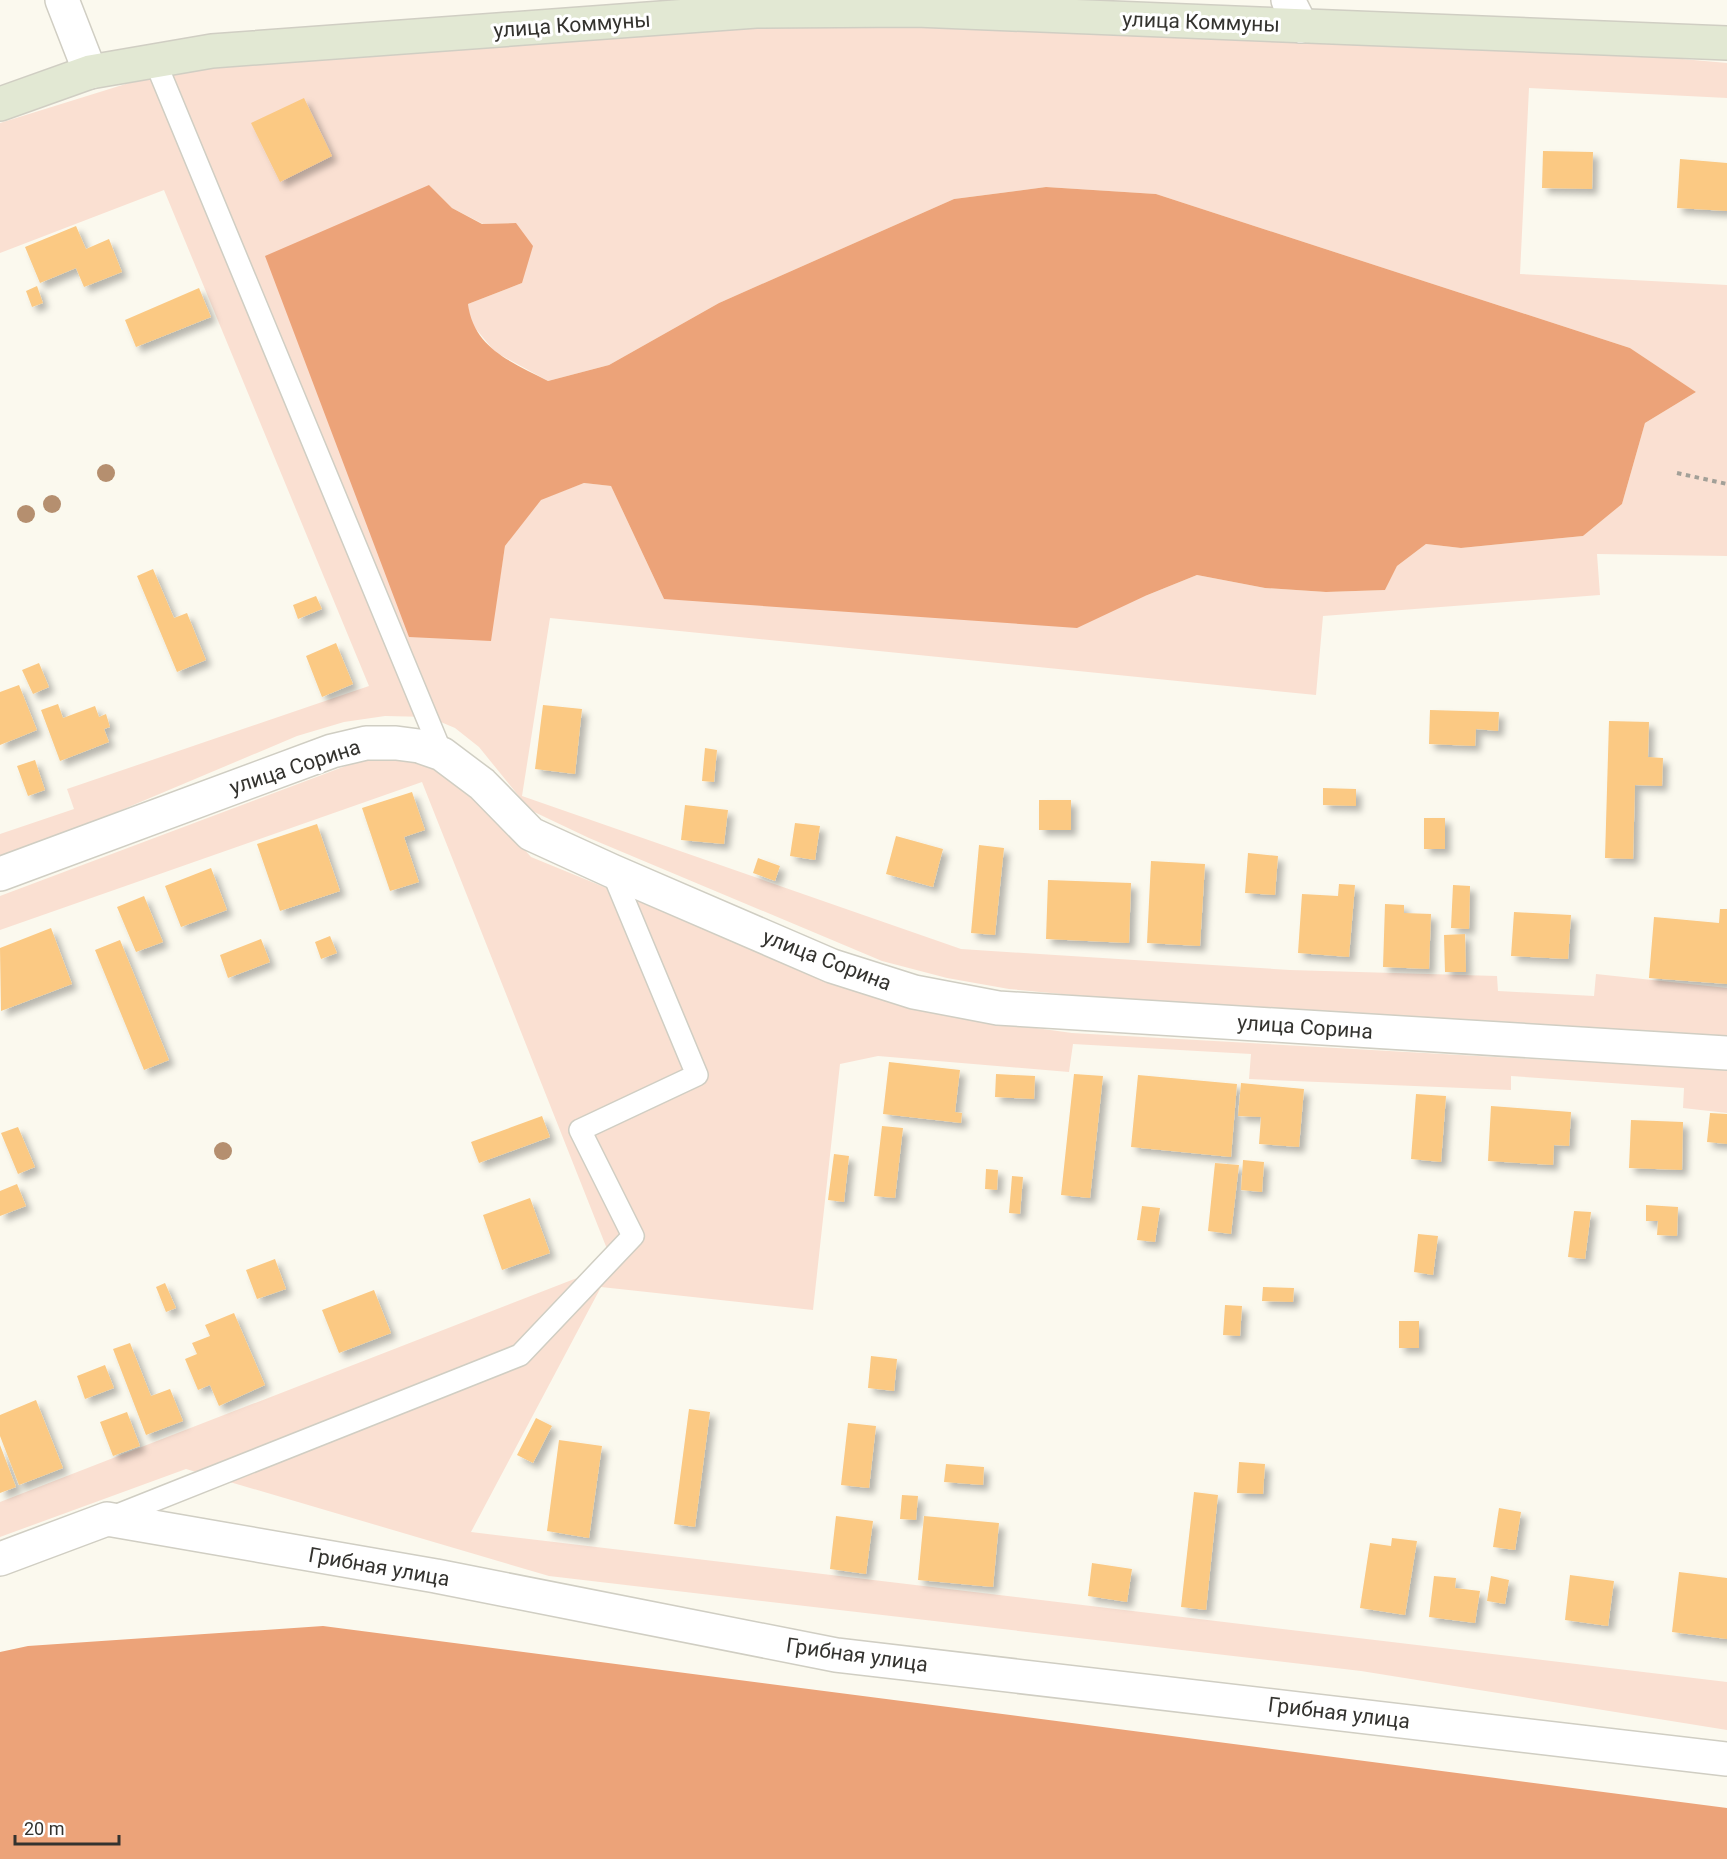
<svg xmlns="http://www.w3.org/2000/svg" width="1727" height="1859" viewBox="0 0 1727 1859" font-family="Roboto,sans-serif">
  <defs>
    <filter id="shadow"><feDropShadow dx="5.5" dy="5.5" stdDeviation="3" flood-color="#0004"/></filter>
  </defs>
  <rect width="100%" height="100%" fill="#fbf9ee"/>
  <path fill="#fae0d2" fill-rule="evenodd" d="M1157,22L1526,45L1727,63V98L1529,88L1520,274L1727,285V556L1597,554L1600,595L1323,616L1316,695L550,618L522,796L961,949L1290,970L1497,976L1498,991L1594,996L1596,974L1727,988V1038L1083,996L1009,989L947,978L882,961L589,838L530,810L479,747L455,728L429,717L385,716L344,722L297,736L93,822L0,857V834L74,809L67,789L369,686L164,190L0,253V123L132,82L209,65L755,26ZM429,185L452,208L483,224L516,223L522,283L468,304L471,323L495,352L548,381L609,365L719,303L954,199L1046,187L1156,194L1630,348L1696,392L1645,423L1622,504L1583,536L1461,548L1426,544L1397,566L1385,590L1326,592L1265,588L1197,575L1145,596L664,599L611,486L584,483L541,499L505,546L490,641Z
    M392,754L455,771L531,857L858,991L955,1017L1072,1033L1727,1070V1113L1683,1108L1684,1088L1511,1076V1090L1249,1079L1251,1054L1073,1044L1069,1072L878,1056L840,1064L813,1310L601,1287L471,1532L1727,1682V1730L1361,1671L549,1576L186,1469L0,1537V1502L613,1264L422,782L0,930V896L351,764Z"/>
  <path fill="#eca379" d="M429,185L452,208L482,224L516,223L533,246L522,283L468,304C474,349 512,362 548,381L609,365L719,303L954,199L1046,187L1156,194L1630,348L1696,392L1645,423L1622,504L1583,536L1461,548L1426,544L1397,566L1385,590L1326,592L1265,588L1197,575L1145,596L1077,628L664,599L611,486L584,483L541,500L505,546L491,641L409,637L265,256Z
    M323,1626L1727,1808V1859H0V1652L28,1646Z"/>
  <path fill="#fbc983" filter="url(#shadow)" d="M304,98L332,156L280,182L251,123Z
    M1543,151L1593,152L1592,189L1542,188Z
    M1680,159L1727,163V211L1677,208Z
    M76,226L86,249L109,239L122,272L84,287L76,268L40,283L25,247Z
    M37,286L43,303L32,307L26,291Z
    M199,288L211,317L136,347L125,320Z
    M153,569L174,618L187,613L206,660L177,672L137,576Z
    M316,596L322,609L298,619L293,605Z
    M336,643L353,684L322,697L306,656Z
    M39,663L49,687L33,694L22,670Z
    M19,685L37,730L0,745V692Z
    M58,704L63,718L95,706L99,717L106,714L110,727L104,729L109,742L60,761L41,710Z
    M543,705L582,709L575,774L535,769Z
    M1430,710L1499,712L1498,731L1476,729L1475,746L1429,744Z
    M1609,721L1649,722L1648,757L1663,758L1662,786L1635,785L1633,859L1605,858Z
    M705,748L717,750L714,782L702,781Z
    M35,760L45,790L28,796L17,766Z
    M1323,788L1356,789V806L1323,805Z
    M412,792L425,830L404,837L419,882L390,891L362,808Z
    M1039,800H1071V830H1039Z
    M685,805L728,810L724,844L681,840Z
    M1424,818H1445V849H1424Z
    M795,823L820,826L815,860L790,856Z
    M317,824L340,891L280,911L257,844Z
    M896,836L943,849L933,887L886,874Z
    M979,845L1004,848L995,935L971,933Z
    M1248,853L1278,856L1275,895L1245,893Z
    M758,858L780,866L775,881L753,873Z
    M1151,861L1205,864L1200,946L1147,943Z
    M211,868L227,910L181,927L165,886Z
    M1048,880L1131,883L1129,943L1046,939Z
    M1339,884L1355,885L1349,957L1298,953L1302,894L1338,896Z
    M1453,885L1470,886L1469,929L1451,928Z
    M144,896L163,942L136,952L117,907Z
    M1385,904L1404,905V913L1431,914L1429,969L1383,967Z
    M1720,909H1727V984L1649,978L1654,917L1719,923Z
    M1514,912L1571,915L1568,959L1511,956Z
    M51,928L72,984L1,1011L0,948Z
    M1465,934L1466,972H1445L1444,935Z
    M330,936L337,953L321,959L315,942Z
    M261,939L270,962L228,978L220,955Z
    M120,940L169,1060L144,1070L95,950Z
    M889,1062L960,1070L955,1112L962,1113L961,1123L883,1114Z
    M996,1074L1035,1076L1034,1099L995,1097Z
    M1074,1074L1103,1076L1090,1198L1061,1195Z
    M1138,1075L1237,1084L1231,1157L1131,1147Z
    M1241,1083L1304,1089L1299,1147L1259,1144L1261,1117L1238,1116Z
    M1416,1094L1446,1096L1441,1162L1411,1159Z
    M1491,1106L1571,1112L1569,1146L1554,1145L1553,1165L1488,1161Z
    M1710,1113L1727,1114V1144L1707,1142Z
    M542,1116L550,1137L479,1163L471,1142Z
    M1631,1120L1683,1122L1682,1170L1629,1168Z
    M882,1126L903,1128L895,1198L874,1196Z
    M18,1127L35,1167L18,1174L1,1133Z
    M834,1154L849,1156L844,1202L828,1200Z
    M1243,1160L1264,1162L1262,1192L1241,1190Z
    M1215,1163L1239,1165L1231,1234L1208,1231Z
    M986,1169L998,1170L997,1190L985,1189Z
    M1012,1176L1023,1177L1020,1214L1009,1213Z
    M17,1184L26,1206L0,1216V1191Z
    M530,1198L550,1253L502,1270L483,1215Z
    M1646,1205L1678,1207L1677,1236L1657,1235L1658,1221H1646Z
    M1142,1206L1160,1208L1155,1242L1137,1240Z
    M1574,1211L1591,1212L1585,1259L1568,1257Z
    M1418,1234L1438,1236L1433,1275L1414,1272Z
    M275,1259L286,1289L257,1299L246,1270Z
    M165,1283L176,1308L166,1312L156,1287Z
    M1263,1287L1294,1288L1293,1302L1262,1301Z
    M374,1290L391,1333L339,1353L322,1310Z
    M1225,1305L1242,1306L1240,1336L1223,1335Z
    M234,1313L265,1385L219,1406L210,1385L198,1390L185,1359L197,1354L192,1343L210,1336L205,1325Z
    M1399,1321H1419V1348H1399Z
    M130,1343L151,1396L170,1389L183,1421L146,1435L113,1349Z
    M871,1356L897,1359L894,1391L868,1388Z
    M105,1365L114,1388L85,1399L77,1376Z
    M36,1400L63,1468L19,1485L0,1436V1415Z
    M689,1409L710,1412L695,1527L674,1524Z
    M127,1412L140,1446L113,1456L100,1422Z
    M536,1418L552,1426L533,1463L517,1455Z
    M848,1423L876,1426L869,1488L841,1485Z
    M559,1440L602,1446L589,1538L547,1531Z
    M0,1445L16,1487L0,1493Z
    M1239,1462L1265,1464L1263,1494L1237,1493Z
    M946,1464L984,1467L983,1485L944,1482Z
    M1194,1492L1218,1495L1206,1610L1181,1607Z
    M902,1495L918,1496L916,1520L900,1519Z
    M1499,1508L1521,1512L1515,1550L1493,1547Z
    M836,1516L873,1521L866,1574L830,1569Z
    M924,1516L999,1523L993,1587L918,1580Z
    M1392,1538L1417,1541L1405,1615L1360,1608L1370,1543L1391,1546Z
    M1092,1563L1132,1569L1127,1602L1088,1596Z
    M1679,1572L1727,1578V1639L1672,1632Z
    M1570,1575L1614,1581L1608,1626L1565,1620Z
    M1434,1576L1456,1578L1455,1588L1480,1591L1475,1623L1429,1617Z
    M1491,1576L1509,1580L1505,1604L1487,1601Z"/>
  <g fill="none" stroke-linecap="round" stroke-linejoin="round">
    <g stroke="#d0cec3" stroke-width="24">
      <path id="lane" d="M155,61L442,754
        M110,1518L520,1355L633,1236L580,1130L697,1075L612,871"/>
    </g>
    <g stroke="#d0cec3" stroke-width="36">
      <path id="street" d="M62,0L90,72
        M1288,0L1301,26
        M0,874L332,751L366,743H396L419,746L442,754L482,784L531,834L612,871L832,966L914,992L998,1008L1727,1053
        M0,1559L107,1519L436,1576L836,1655L1727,1759"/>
    </g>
    <g stroke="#d0cec3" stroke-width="36">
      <path id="secondary" d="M0,104L90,72L212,51L756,11L916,10L1727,43"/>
    </g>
    <path stroke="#a2a098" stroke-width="4" stroke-dasharray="4.5 4.5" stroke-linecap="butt" d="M1677,473L1727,484"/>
    <use href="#lane" stroke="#fff" stroke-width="21"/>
    <use href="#street" stroke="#fff" stroke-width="33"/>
    <use href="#secondary" stroke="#e2e8d3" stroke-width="33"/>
  </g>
  <g fill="#b58f6f">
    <circle cx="106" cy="473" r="9"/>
    <circle cx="52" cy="504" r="9"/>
    <circle cx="26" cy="514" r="9"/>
    <circle cx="223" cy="1151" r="9"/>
  </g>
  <g text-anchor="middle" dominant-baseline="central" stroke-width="6" stroke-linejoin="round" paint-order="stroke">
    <g font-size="21" fill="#34332f" stroke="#fff">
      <text transform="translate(1201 22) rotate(2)">улица Коммуны</text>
      <text transform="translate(572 25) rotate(-4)">улица Коммуны</text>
      <text transform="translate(295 767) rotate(-18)">улица Сорина</text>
      <text transform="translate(827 960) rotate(21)">улица Сорина</text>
      <text transform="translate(1305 1027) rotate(4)">улица Сорина</text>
      <text transform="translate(379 1567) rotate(10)">Грибная улица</text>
      <text transform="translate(857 1655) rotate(8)">Грибная улица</text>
      <text transform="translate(1339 1713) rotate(7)">Грибная улица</text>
    </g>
  </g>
  <path d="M15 1835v9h104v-9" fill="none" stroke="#34332f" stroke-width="3"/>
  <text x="24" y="1835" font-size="18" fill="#34332f" stroke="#ffffff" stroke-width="4.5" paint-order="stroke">20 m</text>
</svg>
